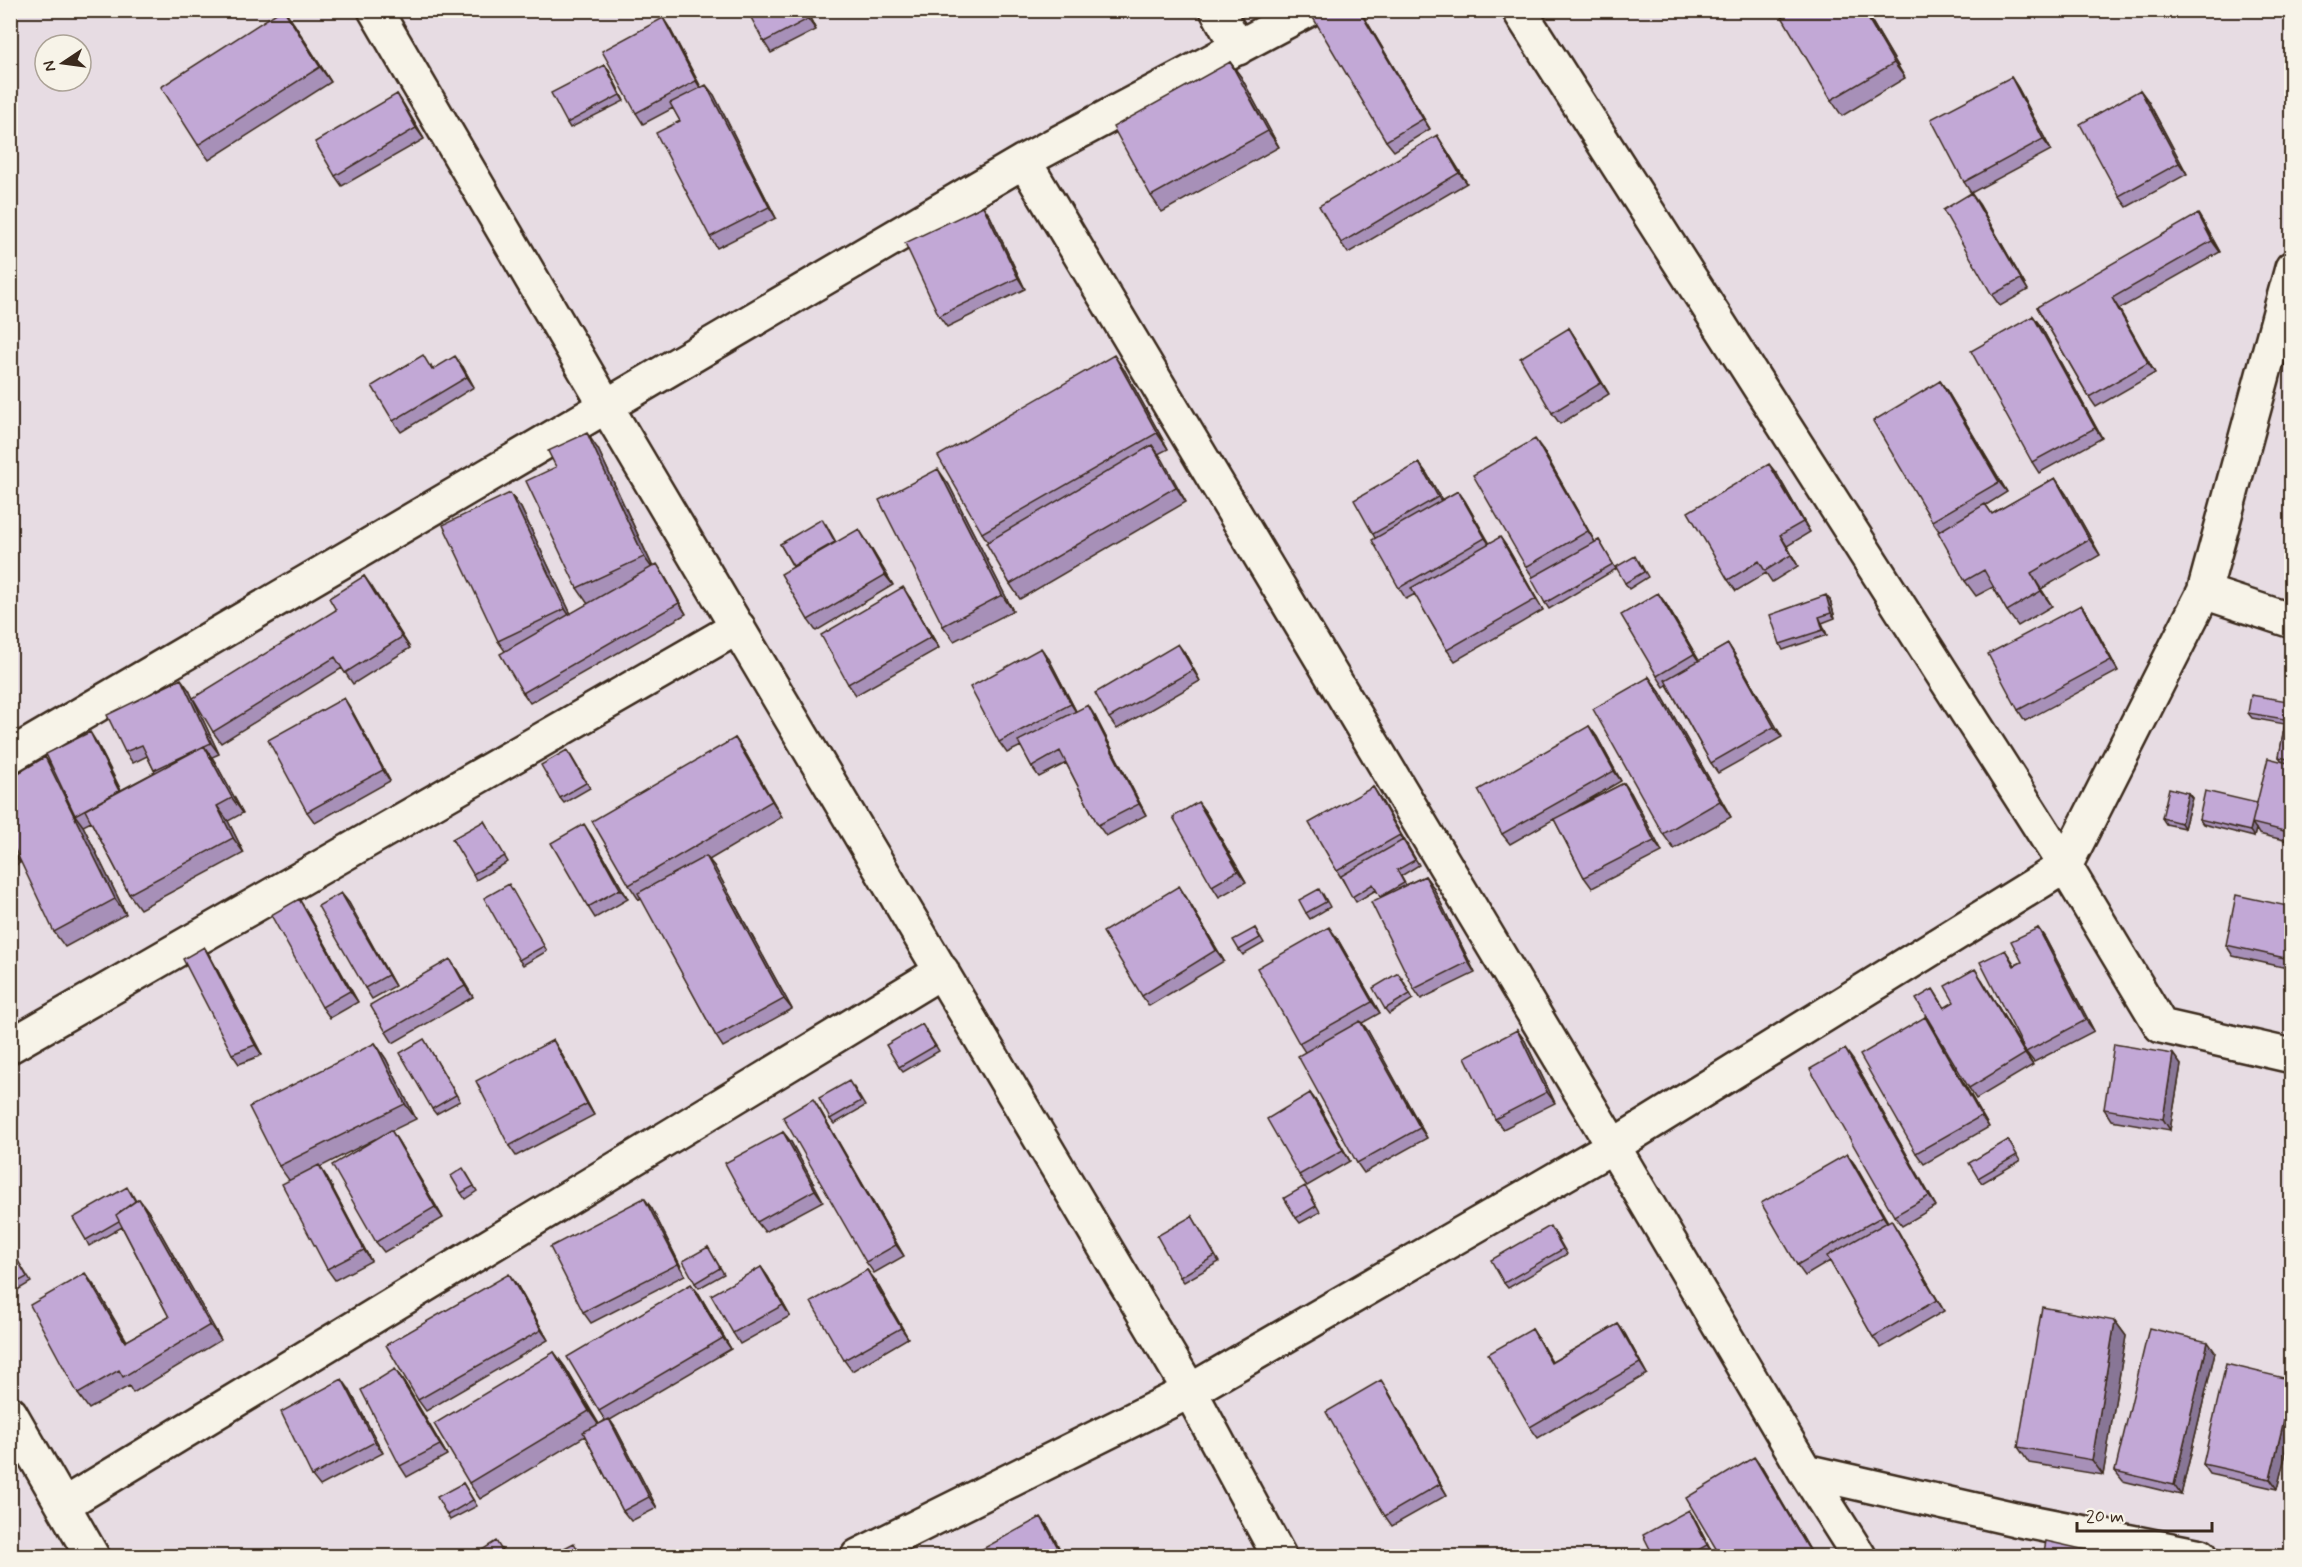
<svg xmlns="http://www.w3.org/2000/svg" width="2302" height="1567" viewBox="0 0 2302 1567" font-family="Mynerve,sans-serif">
  <rect width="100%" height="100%" fill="#e7dce3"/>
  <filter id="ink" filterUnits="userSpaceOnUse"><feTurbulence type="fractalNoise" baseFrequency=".0167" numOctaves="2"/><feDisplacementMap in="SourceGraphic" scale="12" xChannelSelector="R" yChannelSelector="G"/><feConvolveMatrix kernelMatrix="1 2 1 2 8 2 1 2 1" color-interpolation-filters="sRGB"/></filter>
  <g filter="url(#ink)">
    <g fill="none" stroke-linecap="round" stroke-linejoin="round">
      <g stroke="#3b2a1e" stroke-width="38">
        <path id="minor" d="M375,10L606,406L1190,1391L1279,1556
          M1217,10L1238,48
          M1519,10L2065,866L2161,1026L2292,1056
          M1024,161L1613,1146L1805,1471L1859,1556
          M2204,592L2292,621
          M10,756L1024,161L1308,10
          M10,1046L738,627
          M10,1413L92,1556
          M1805,1471L2015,1519L2201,1556
          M63,1505L942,971
          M858,1556L1190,1391L1613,1146L2065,866L2204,592L2292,268"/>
      </g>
      <use href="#minor" stroke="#f7f3e8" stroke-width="33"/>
    </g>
    <path fill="#a790b8" stroke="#3b2a1e" stroke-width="1.5" d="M806,10L816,30L771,53L764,42Z
      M1321,10H1360L1430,129L1394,151L1386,141Z
      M1865,10L1905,78L1842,116L1831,100Z
      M663,18L670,29L701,87L714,95L776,218L717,248L710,237L680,121L673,108L643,124L636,113Z
      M294,24L331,82L209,160L198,145Z
      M1230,62L1241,77L1279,147L1162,212L1151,196Z
      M605,65L609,71L624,101L570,128L567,123Z
      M2011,77L2018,88L2051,150L1971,193L1964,182Z
      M2140,90L2148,101L2187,174L2127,207L2119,196Z
      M397,94L404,105L424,139L342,186L335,176Z
      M1444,146L1467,183L1348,253L1341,243Z
      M1979,204L2028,290L2000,306L1992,295Z
      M990,216L1025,289L947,327L939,316Z
      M2205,225L2220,252L2119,309L2155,373L2096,407L2089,397L2037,307Z
      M2033,316L2041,327L2102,438L2039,473L2032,462Z
      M1569,328L1576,339L1609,394L1560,424L1552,413Z
      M431,365L433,370L463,367L474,387L401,432L393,421Z
      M1125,371L1168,449L1158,454L1186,502L1020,599L1010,584L988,542L982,533Z
      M1940,381L1947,391L2007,492L1986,505L1992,514L2055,478L2066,494L2100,555L2041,589L2052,606L2018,626L2007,611L1993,587L1976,596L1965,581L1939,531L1932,521Z
      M598,449L653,567L664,575L686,614L530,703L523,693L505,651L498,641L521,508L571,614L588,604L577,588Z
      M1543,450L1595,542L1599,540L1616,569L1549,609L1545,603L1533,577L1526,567Z
      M1419,463L1427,474L1442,500L1458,491L1465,501L1489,543L1507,547L1543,610L1455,661L1447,650L1415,594L1406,599L1399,588L1373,534Z
      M1777,474L1810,532L1787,546L1798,566L1772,582L1766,573L1736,591L1728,580Z
      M949,485L1013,611L954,641L943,626Z
      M826,524L836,542L866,540L893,585L816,631L808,620L793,567L780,544Z
      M1639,561L1648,577L1629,589L1625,583Z
      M364,576L410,648L353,684L342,668L221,743L213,732L336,610Z
      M910,598L939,648L856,695L848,684Z
      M1830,600L1835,618L1822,623L1827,635L1783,650L1780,644Z
      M1666,604L1699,661L1728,644L1735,655L1782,737L1718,773L1711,763L1667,685L1664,687L1657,676Z
      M2081,605L2088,615L2118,671L2025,721L2018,710Z
      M1186,655L1200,681L1117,729L1109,718Z
      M1049,659L1076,711L1095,716L1146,815L1106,836L1098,825L1066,763L1039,777L1032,767L1021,746L1007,753L999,742Z
      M1649,677L1660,692L1731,817L1674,849L1663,834Z
      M189,690L219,754L212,757L243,813L228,821L244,853L140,909L129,894L91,822L83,826L126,914L65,947L54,932L50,763L97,743L121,790L155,772L147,756L133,763L125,752Z
      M2292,694V842L2259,834L2256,829L2254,837L2203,824L2199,819L2257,803L2282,761L2279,757L2285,724L2252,718L2248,713L2288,702Z
      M351,709L390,781L315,823L307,812Z
      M1589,726L1597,737L1621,781L1569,811L1624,783L1631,793L1662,852L1592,888L1584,877L1554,819L1510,844L1502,834Z
      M735,738L746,754L782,817L709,860L714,866L792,1009L723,1047L716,1036L642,899L639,900L629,885Z
      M571,756L590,788L564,803L560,798Z
      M1373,787L1380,798L1419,865L1401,876L1406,885L1425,876L1433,887L1475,973L1421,999L1414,989L1381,897L1376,890L1356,902L1337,871Z
      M2188,793L2192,798L2184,828L2166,824L2162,818Z
      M1198,802L1206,813L1246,882L1219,897L1212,886Z
      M484,821L508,862L476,880L473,874Z
      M591,835L628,899L595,918L588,907Z
      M10,846L20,863L10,868Z
      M512,890L547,951L523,965L519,960Z
      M341,893L349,903L395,986L372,999L365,988Z
      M1323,894L1330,907L1310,919L1306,913Z
      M1186,897L1224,961L1149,1006L1142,996Z
      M2292,907V969L2233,956L2226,945Z
      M306,910L358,1002L330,1018L322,1007Z
      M1255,928L1264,943L1243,955L1239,950Z
      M2038,928L2045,938L2094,1031L2034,1062L2026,1052L2005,950L2015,965L2022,962Z
      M1337,938L1380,1013L1362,1023L1368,1031L1427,1138L1364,1173L1357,1163L1305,1052L1299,1043Z
      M204,947L211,958L262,1055L239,1064L232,1054Z
      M10,970L16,980L10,983Z
      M457,970L473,997L393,1043L386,1032Z
      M1402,978L1413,999L1389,1014L1385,1009Z
      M1982,980L2033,1065L1976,1099L1969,1088L1933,989L1945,1008L1954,1002Z
      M1925,1017L1932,1028L1989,1127L1924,1164L1916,1153Z
      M926,1030L939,1051L903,1072L899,1067Z
      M1517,1030L1525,1041L1555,1103L1503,1129L1495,1119Z
      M424,1039L460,1101L436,1114L432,1109Z
      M375,1043L386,1059L416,1119L391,1131L398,1141L443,1218L384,1252L376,1242L375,1139L320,1167L326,1176L371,1261L335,1280L327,1269L289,1180L279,1166Z
      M560,1051L594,1115L516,1156L509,1146Z
      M2173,1054L2181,1065L2170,1130L2111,1120L2104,1109Z
      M1853,1060L1936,1206L1902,1226L1894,1216Z
      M853,1086L865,1106L834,1124L830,1119Z
      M1310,1093L1318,1104L1350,1161L1307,1186L1299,1175Z
      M820,1110L904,1256L874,1273L866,1262Z
      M783,1132L791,1142L823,1201L765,1232L757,1222Z
      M2008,1140L2020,1161L1982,1183L1978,1178Z
      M1847,1154L1855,1165L1888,1222L1898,1231L1944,1311L1881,1348L1873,1337L1830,1261L1805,1276L1797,1265Z
      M467,1174L477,1191L465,1199L461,1193Z
      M131,1192L136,1201L139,1199L150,1214L221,1340L133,1393L129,1386L89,1409L78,1394L96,1288L127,1341L169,1317L122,1227L89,1246L86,1240Z
      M1309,1192L1320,1212L1300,1223L1296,1218Z
      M644,1198L652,1209L685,1275L591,1323L583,1312Z
      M1192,1216L1219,1262L1184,1282L1180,1277Z
      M1554,1231L1567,1254L1508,1288L1504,1283Z
      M708,1247L724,1274L699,1288L695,1283Z
      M18,1261L31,1282L11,1294L10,1265Z
      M761,1267L768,1277L790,1316L740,1344L733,1333Z
      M867,1270L875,1280L908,1338L852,1371L844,1360Z
      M517,1285L548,1340L426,1411L418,1400Z
      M699,1294L731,1349L610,1420L616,1429L657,1508L631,1521L623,1511L585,1436L480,1499L469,1483L554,1352L565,1367L599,1424L605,1420L599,1411Z
      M2115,1321L2126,1336L2103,1475L2029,1463L2018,1447Z
      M1618,1324L1625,1334L1647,1374L1538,1438L1530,1427L1532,1329L1539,1340L1552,1362Z
      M2215,1352L2181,1495L2123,1481L2115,1471Z
      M403,1380L447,1455L407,1477L400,1466Z
      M2292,1380V1428L2277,1489L2210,1474L2203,1464Z
      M349,1389L383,1453L320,1486L312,1476Z
      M1388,1391L1447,1495L1392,1526L1385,1516Z
      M1762,1468L1814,1557H1721Z
      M463,1483L477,1506L450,1520L447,1515Z
      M1693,1516L1711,1551L1700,1557H1654Z"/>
    <path fill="#887696" stroke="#3b2a1e" stroke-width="1.5" d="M285,10L294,24L331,82L320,67Z
      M804,10H806L816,30L808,19Z
      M1359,10H1360L1430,129L1423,119Z
      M1863,10H1865L1905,78L1894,63Z
      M663,18L670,29L703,92L696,81Z
      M1230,62L1241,77L1279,147L1268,131Z
      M605,65L609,71L624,101L620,95Z
      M2011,77L2018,88L2051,150L2043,139Z
      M706,85L714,95L776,218L769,207Z
      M2140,90L2148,101L2187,174L2179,163Z
      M397,94L404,105L424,139L416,128Z
      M1437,135L1444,146L1467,183L1459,173Z
      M1971,193L1979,204L2028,290L2021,279Z
      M983,206L990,216L1025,289L1018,278Z
      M2198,214L2205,225L2220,252L2212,241Z
      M2112,298L2119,309L2155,373L2148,363Z
      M2033,316L2041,327L2102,438L2095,428Z
      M1569,328L1576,339L1609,394L1601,383Z
      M1114,355L1125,371L1168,449L1157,433Z
      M455,356L463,367L474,387L467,377Z
      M1940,381L1947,391L2007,492L1999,482Z
      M587,433L598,449L655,572L644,557Z
      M1535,439L1543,450L1595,542L1588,531Z
      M1152,445L1163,460L1186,502L1176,487Z
      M1419,463L1427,474L1446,507L1438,497Z
      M1769,464L1777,474L1810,532L1803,522Z
      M938,469L949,485L1013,611L1002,595Z
      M2055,478L2066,494L2100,555L2089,539Z
      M1458,491L1465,501L1493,549L1485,538Z
      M510,493L521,508L576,625L565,609Z
      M859,529L866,540L893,585L885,575Z
      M1780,535L1787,546L1798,566L1791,555Z
      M1500,537L1507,547L1543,610L1536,599Z
      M657,564L664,575L686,614L679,603Z
      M2031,573L2041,589L2052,606L2041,591Z
      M364,576L372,587L410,648L402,637Z
      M903,587L910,598L939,648L931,637Z
      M1658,593L1666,604L1701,664L1694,654Z
      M1826,595L1830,600L1835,618L1831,613Z
      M2081,605L2088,615L2118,671L2111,660Z
      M1819,617L1822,623L1827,635L1823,630Z
      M1178,644L1186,655L1200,681L1193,670Z
      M1728,644L1735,655L1782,737L1774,727Z
      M1041,648L1049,659L1078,715L1071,704Z
      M1649,677L1660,692L1731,817L1720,801Z
      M181,679L189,690L219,754L211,743Z
      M344,698L351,709L390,781L383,770Z
      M1088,705L1095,716L1146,815L1139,804Z
      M1589,726L1597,737L1621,781L1614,771Z
      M90,732L97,743L127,804L120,793Z
      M735,738L746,754L782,817L772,801Z
      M204,746L215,762L243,813L232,798Z
      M45,757L56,772L75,815L83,826L126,914L115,899Z
      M1624,783L1631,793L1662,852L1654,841Z
      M1373,787L1380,798L1407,845L1400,835Z
      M2188,793L2192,798L2184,828L2181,823Z
      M1198,802L1206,813L1246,882L1238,871Z
      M217,806L228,821L244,853L233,838Z
      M2252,823L2256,829L2254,837L2250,831Z
      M584,824L591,835L628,899L620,889Z
      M10,846L20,863L10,849Z
      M706,856L714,866L792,1009L784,999Z
      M1425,876L1433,887L1475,973L1468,962Z
      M1179,886L1186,897L1224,961L1216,950Z
      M341,893L349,903L395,986L388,975Z
      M299,899L306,910L358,1002L350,991Z
      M1329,927L1337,938L1380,1013L1372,1002Z
      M2038,928L2045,938L2094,1031L2086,1020Z
      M2292,929V967L2285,958Z
      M204,947L211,958L262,1055L255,1045Z
      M450,959L457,970L473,997L465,986Z
      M1975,969L1982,980L2033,1065L2025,1054Z
      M1925,1017L1932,1028L1989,1127L1981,1116Z
      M1360,1021L1368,1031L1427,1138L1420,1128Z
      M1517,1030L1525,1041L1555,1103L1547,1092Z
      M553,1040L560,1051L594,1115L587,1104Z
      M375,1043L386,1059L416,1119L405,1104Z
      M1845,1049L1853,1060L1936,1206L1929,1196Z
      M2173,1054L2181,1065L2170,1130L2163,1119Z
      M1310,1093L1318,1104L1350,1161L1343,1150Z
      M813,1099L820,1110L904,1256L896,1245Z
      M391,1130L398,1141L443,1218L435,1207Z
      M783,1132L791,1142L823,1201L815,1190Z
      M1847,1154L1855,1165L1890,1227L1883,1216Z
      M319,1165L326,1176L371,1261L364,1250Z
      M644,1198L652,1209L685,1275L678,1264Z
      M139,1199L150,1214L221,1340L210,1325Z
      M1891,1220L1898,1231L1944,1311L1937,1300Z
      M761,1267L768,1277L790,1316L783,1305Z
      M867,1270L875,1280L908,1338L901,1328Z
      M85,1273L96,1288L136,1358L125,1342Z
      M509,1274L517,1285L548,1340L541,1330Z
      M691,1284L699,1294L731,1349L723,1338Z
      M2115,1321L2126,1336L2103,1475L2092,1460Z
      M1618,1324L1625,1334L1647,1374L1640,1363Z
      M1532,1329L1539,1340L1558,1374L1551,1363Z
      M2208,1342L2215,1352L2181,1495L2174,1485Z
      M554,1352L565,1367L600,1427L589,1411Z
      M395,1369L403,1380L447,1455L440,1445Z
      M342,1379L349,1389L383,1453L375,1442Z
      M1381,1380L1388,1391L1447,1495L1440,1484Z
      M2292,1386V1428L2277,1489L2270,1479Z
      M609,1419L616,1429L657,1508L649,1497Z
      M1754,1457L1762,1468L1814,1557L1811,1553Z
      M1689,1510L1693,1516L1711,1551L1707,1545Z
      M1041,1517L1049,1528L1064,1557H1063Z"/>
    <path fill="#c2a8d6" stroke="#3b2a1e" stroke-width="1.5" d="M281,10H284L320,67L198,145L161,87Z
      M747,10H804L808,19L764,42Z
      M1321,10H1359L1423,119L1386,141L1312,16Z
      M1778,10H1863L1894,63L1831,100Z
      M663,18L696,81L636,113L602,51Z
      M1230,62L1268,131L1151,196L1113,127Z
      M605,65L620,95L567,123L551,93Z
      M2011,77L2043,139L1964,182L1931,119Z
      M706,85L769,207L710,237L656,133L680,121L670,103Z
      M2140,90L2179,163L2119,196L2080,124Z
      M397,94L416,128L335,176L315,142Z
      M1437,135L1459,173L1341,243L1319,206Z
      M1971,193L2021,279L1992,295L1943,210Z
      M983,206L1018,278L939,316L905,243Z
      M2198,214L2212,241L2112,298L2148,363L2089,397L2037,307Z
      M2033,316L2095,428L2032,462L1971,351Z
      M1569,328L1601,383L1552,413L1520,358Z
      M423,355L432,370L455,356L467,377L393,421L372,386Z
      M1114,355L1157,433L982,533L938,456Z
      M1940,381L1999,482L1932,521L1873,421Z
      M587,433L644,557L577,588L526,481L556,467L548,451Z
      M1535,439L1588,531L1526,567L1473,475Z
      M1152,445L1176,487L1010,584L986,543Z
      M1419,463L1438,497L1373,534L1354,500Z
      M1769,464L1803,522L1780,535L1791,555L1765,571L1759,561L1728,580L1688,512Z
      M938,469L1002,595L943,626L879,500Z
      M2055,478L2089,539L2031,573L2041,591L2007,611L1984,570L1965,581L1938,532L1985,504L1992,514Z
      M1458,491L1485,538L1399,588L1372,540Z
      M510,493L565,609L498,641L443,525Z
      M822,519L835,542L793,566L780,544Z
      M859,529L885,575L808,620L781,574Z
      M1500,537L1536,599L1447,650L1411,588Z
      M1599,540L1613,564L1545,603L1531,578Z
      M1635,556L1644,572L1625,583L1616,567Z
      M657,564L679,603L523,693L500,654Z
      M364,576L402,637L345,673L335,657L213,732L193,698L336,610L329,598Z
      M903,587L931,637L848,684L821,635Z
      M1658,593L1694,654L1657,676L1621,615Z
      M1826,595L1831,613L1819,617L1823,630L1780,644L1770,615Z
      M2081,605L2111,660L2018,710L1988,654Z
      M1178,644L1193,670L1109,718L1095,693Z
      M1728,644L1774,727L1711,763L1665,680Z
      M1041,648L1071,704L999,742L970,687Z
      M1649,677L1720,801L1663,834L1593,709Z
      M181,679L211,743L154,770L142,745L125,752L107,715Z
      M2290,694H2292V760L2279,757Z
      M2251,695L2288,701L2284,719L2248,713Z
      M344,698L383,770L307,812L268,740Z
      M1088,705L1139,804L1098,825L1060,751L1032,767L1018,741Z
      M1589,726L1614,771L1502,834L1478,790Z
      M90,732L119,791L75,815L46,754Z
      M735,738L772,801L629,885L592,821Z
      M204,746L232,798L217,806L233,838L129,894L85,810Z
      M567,750L586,783L560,798L541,765Z
      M45,757L115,899L54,932L10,839V778Z
      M2268,758L2292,764V833L2252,823Z
      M1624,783L1654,841L1584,877L1554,819Z
      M1373,787L1400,835L1337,871L1309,823Z
      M2169,788L2188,793L2181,823L2162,818Z
      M2205,791L2257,803L2250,831L2199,819Z
      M1198,802L1238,871L1212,886L1173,817Z
      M484,821L505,856L473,874L452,839Z
      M584,824L620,889L588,907L551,843Z
      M1403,840L1415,860L1397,870L1404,883L1380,897L1373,884L1352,897L1341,876Z
      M706,856L784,999L716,1036L638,893Z
      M1425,876L1468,962L1414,989L1371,902Z
      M509,884L544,946L519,960L484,898Z
      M1179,886L1216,950L1142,996L1103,932Z
      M1319,889L1326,902L1306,913L1299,900Z
      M341,893L388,975L365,988L318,906Z
      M2236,895L2292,907V929L2285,958L2226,945Z
      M299,899L350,991L322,1007L271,915Z
      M1329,927L1372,1002L1299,1043L1257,968Z
      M1255,928L1260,938L1239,950L1233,940Z
      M2038,928L2086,1020L2026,1052L1980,962L2005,950L2014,966L2022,962L2011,941Z
      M204,947L255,1045L232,1054L183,959Z
      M450,959L465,986L386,1032L370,1005Z
      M1975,969L2025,1054L1969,1088L1916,999L1933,989L1944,1008L1954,1002L1945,986Z
      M1398,973L1410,994L1385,1009L1373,988Z
      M1925,1017L1981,1116L1916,1153L1860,1055Z
      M1360,1021L1420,1128L1357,1163L1298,1056Z
      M922,1024L935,1046L899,1067L886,1045Z
      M1517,1030L1547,1092L1495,1119L1465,1057Z
      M424,1039L456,1095L432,1109L400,1053Z
      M553,1040L587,1104L509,1146L476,1081Z
      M375,1043L405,1104L279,1166L249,1107Z
      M2114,1044L2173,1054L2163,1119L2104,1109Z
      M1845,1049L1929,1196L1894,1216L1810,1069Z
      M849,1081L861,1101L830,1119L819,1098Z
      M1310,1093L1343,1150L1299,1175L1267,1119Z
      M813,1099L896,1245L866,1262L783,1117Z
      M391,1130L435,1207L376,1242L332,1165Z
      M783,1132L815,1190L757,1222L725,1163Z
      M2008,1140L2017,1155L1978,1178L1969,1163Z
      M1847,1154L1883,1216L1797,1265L1761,1203Z
      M319,1165L364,1250L327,1269L282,1184Z
      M463,1168L474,1186L461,1193L451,1176Z
      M1305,1186L1316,1206L1296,1218L1284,1198Z
      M127,1187L135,1201L116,1215L119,1221L86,1240L73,1218Z
      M644,1198L678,1264L583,1312L550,1247Z
      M139,1199L210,1325L123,1377L119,1370L78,1394L30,1305L85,1273L125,1342L169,1317L116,1215Z
      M1192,1216L1215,1256L1180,1277L1157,1236Z
      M1891,1220L1937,1300L1873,1337L1827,1256Z
      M1550,1226L1563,1249L1504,1283L1491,1260Z
      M708,1247L720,1268L695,1283L683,1261Z
      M18,1261L27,1277L10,1286V1265Z
      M761,1267L783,1305L733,1333L711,1295Z
      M867,1270L901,1328L844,1360L811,1302Z
      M509,1274L541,1330L418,1400L386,1345Z
      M691,1284L723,1338L599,1411L567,1357Z
      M2042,1307L2115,1321L2092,1460L2018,1447Z
      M1618,1324L1640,1363L1530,1427L1488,1354L1532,1329L1551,1363Z
      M2149,1328L2208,1342L2174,1485L2115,1471Z
      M554,1352L589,1411L469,1483L434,1424Z
      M2226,1364L2292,1380V1386L2270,1479L2203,1464Z
      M395,1369L440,1445L400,1466L361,1390Z
      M342,1379L375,1442L312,1476L281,1412Z
      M1381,1380L1440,1484L1385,1516L1326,1412Z
      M609,1419L649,1497L623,1511L583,1432Z
      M1754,1457L1811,1553L1804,1557H1721L1686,1498Z
      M463,1483L473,1500L447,1515L437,1497Z
      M1689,1510L1707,1545L1686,1557H1654L1643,1535Z
      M1041,1517L1063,1557H968Z
      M496,1541L506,1557H471Z
      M2046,1541L2117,1557H2043Z
      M574,1543L582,1557H547Z"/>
  </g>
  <rect width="2302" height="1567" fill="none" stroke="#f7f3e8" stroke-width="36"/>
  <rect x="18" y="18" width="2266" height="1531" fill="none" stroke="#3b2a1e" stroke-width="2" filter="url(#ink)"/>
  <g transform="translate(63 63) rotate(257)"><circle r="28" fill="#f7f3e8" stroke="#aca397" stroke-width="1.5"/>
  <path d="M0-4.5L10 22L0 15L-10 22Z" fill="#3b2a1e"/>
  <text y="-9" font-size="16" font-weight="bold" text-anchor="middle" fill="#3b2a1e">N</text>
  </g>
  <path d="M2077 1522v9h135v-9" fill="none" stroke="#3b2a1e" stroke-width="3"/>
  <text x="2086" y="1522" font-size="18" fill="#3b2a1e" stroke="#f7f3e8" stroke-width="4.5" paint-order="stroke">20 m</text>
</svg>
